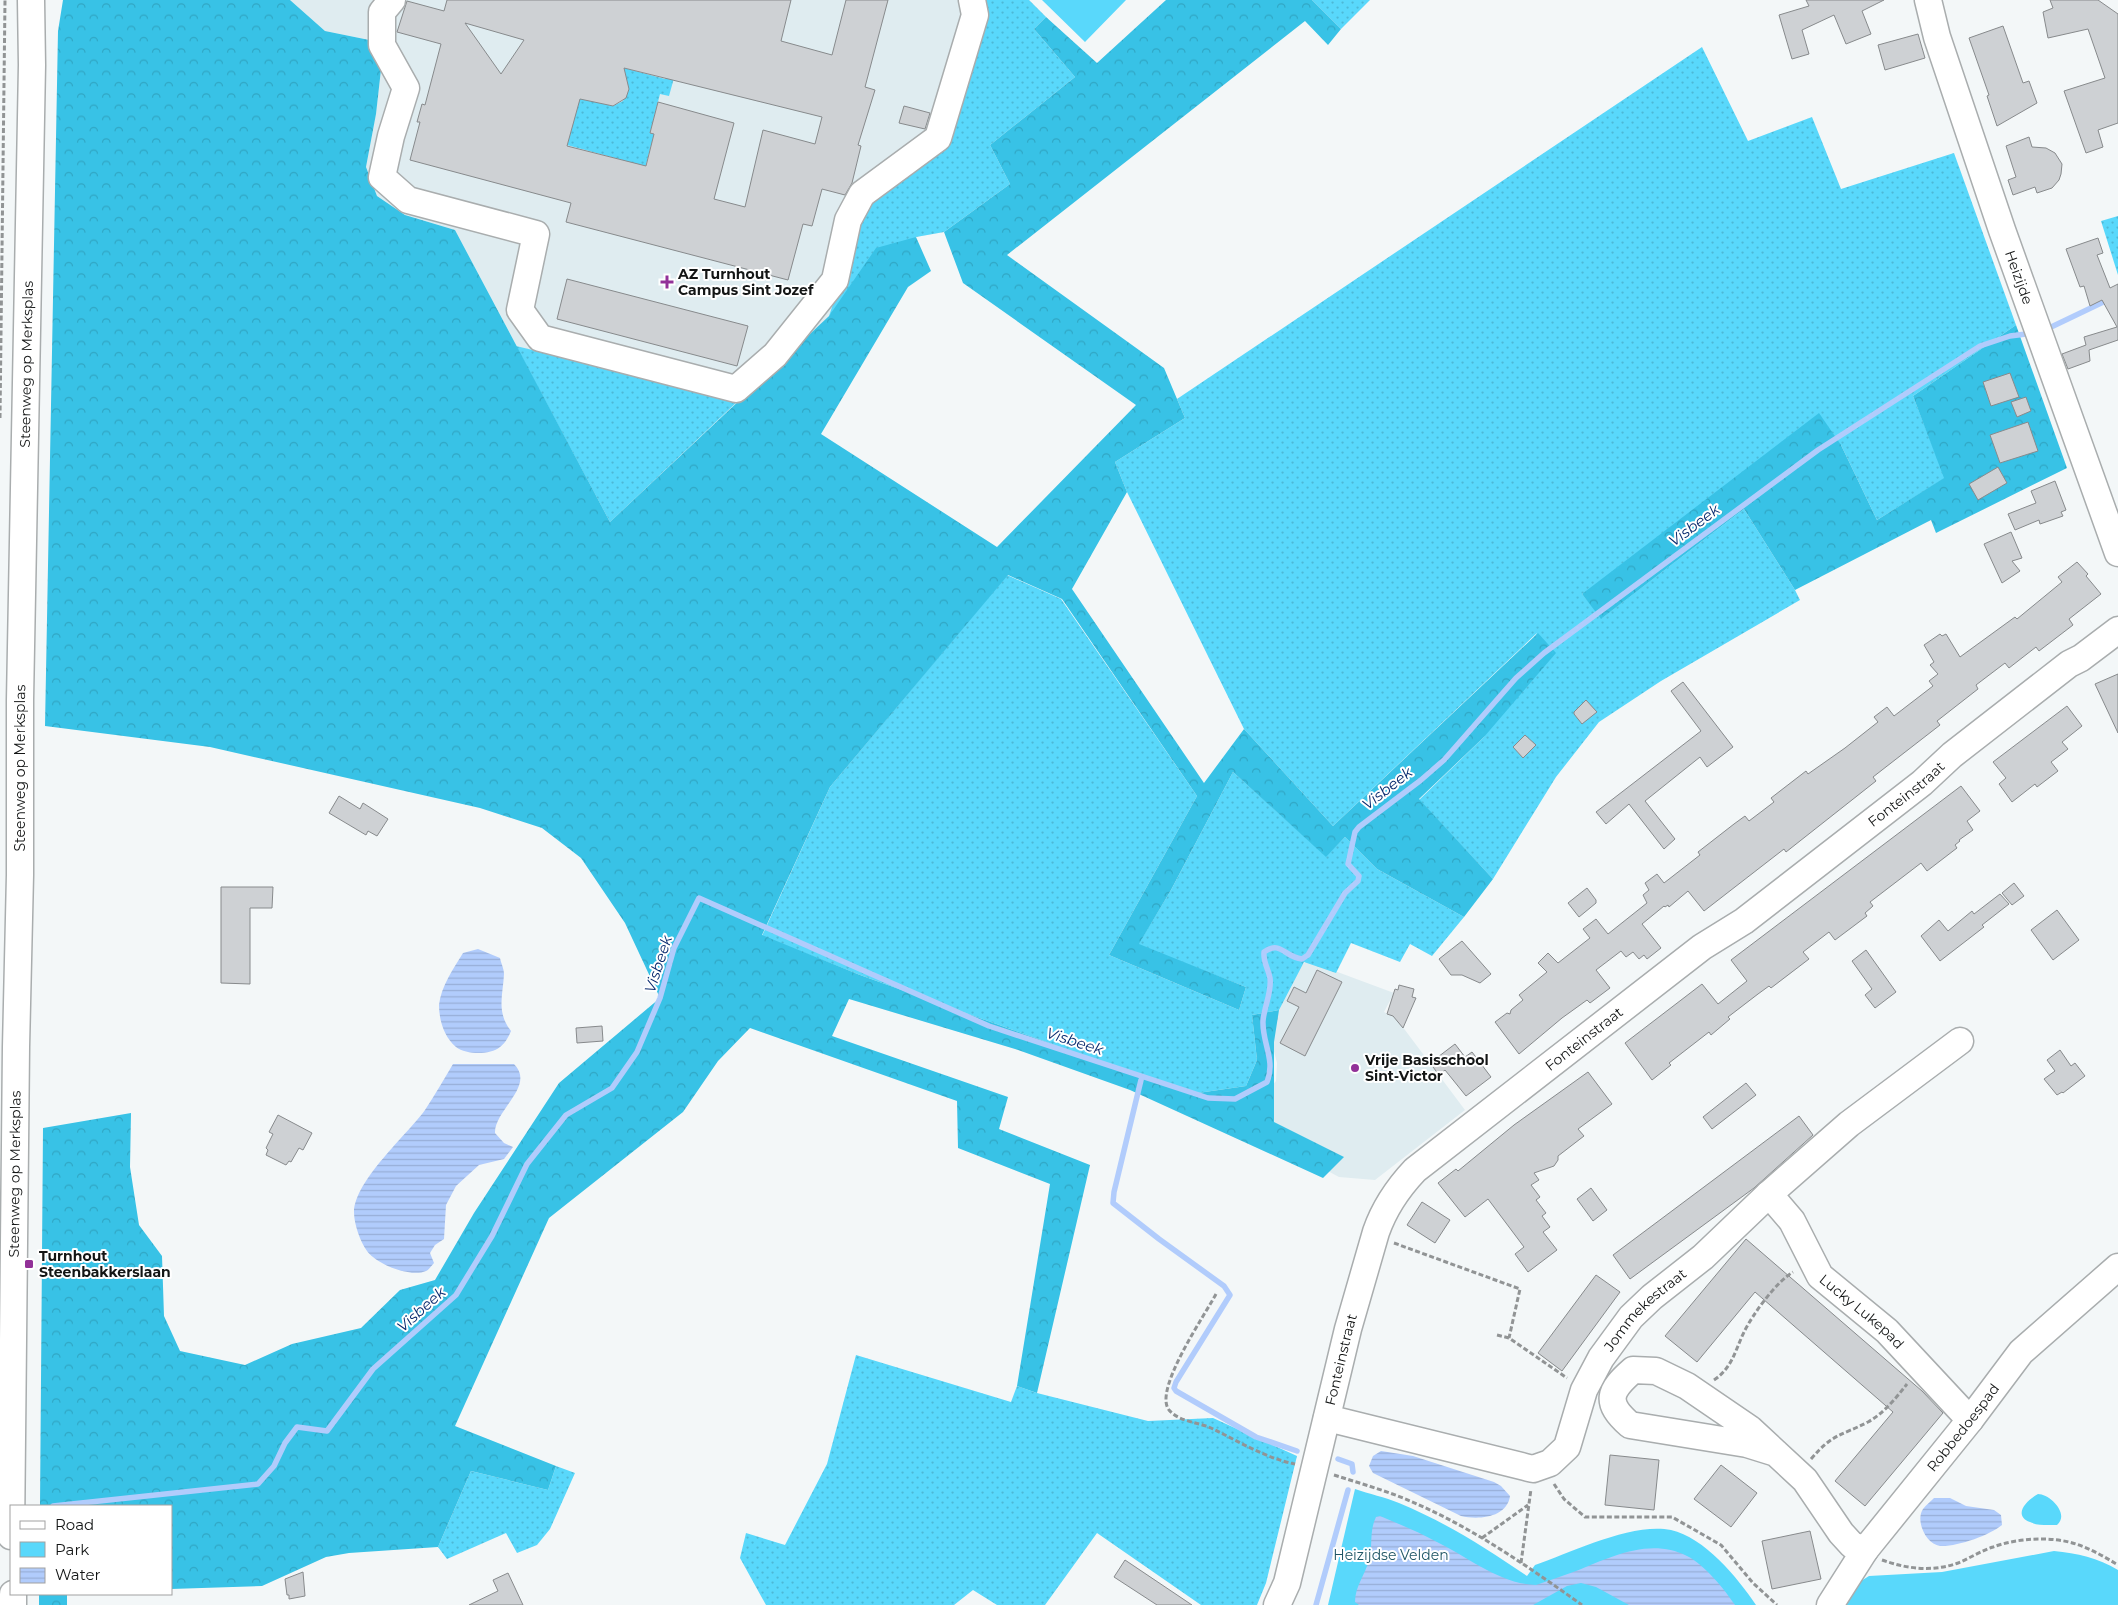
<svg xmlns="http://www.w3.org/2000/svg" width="2118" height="1605" viewBox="0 0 2118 1605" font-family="Montserrat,sans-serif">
  <defs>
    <pattern id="grass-dots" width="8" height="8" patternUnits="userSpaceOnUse" patternTransform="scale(1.25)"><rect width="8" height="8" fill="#59d8fb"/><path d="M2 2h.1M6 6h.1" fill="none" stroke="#4db8d6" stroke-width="1.8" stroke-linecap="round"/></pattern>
    <pattern id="forest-crowns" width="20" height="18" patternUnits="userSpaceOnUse" patternTransform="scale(1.25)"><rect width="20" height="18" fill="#38c2e6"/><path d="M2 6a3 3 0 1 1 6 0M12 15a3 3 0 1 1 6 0" fill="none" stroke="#30a6c4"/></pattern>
    <pattern id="water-rules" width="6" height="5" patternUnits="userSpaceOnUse" patternTransform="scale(1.25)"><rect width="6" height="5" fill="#b1ccfc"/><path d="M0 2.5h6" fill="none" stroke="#97aed7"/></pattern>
  </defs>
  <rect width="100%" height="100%" fill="#f3f7f8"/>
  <path fill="#dfecf0" d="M290,0H1029L1046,17L1034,29L944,232L916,237L876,248L829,316L610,522L455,230L405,215L377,196L366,167L376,113L384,43L325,31Z
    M1308,961L1394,993L1384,1012L1396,1018L1465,1110L1375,1180L1339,1177L1215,1111L1271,1087L1276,1081L1277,1063L1268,1028L1301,965Z"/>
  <path fill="url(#grass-dots)" d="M983,0H1029L1046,17L1034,29L1075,77L990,145L1010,184L944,232L916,237L829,316L865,209L948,146L986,10Z
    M1312,0H1370L1341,29Z
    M1702,47L1748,141L1812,117L1841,189L1954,153L2016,325L1913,396L1945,478L1877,520L1841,445L1582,594L1602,618L1744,509L1795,590L1800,600L1661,681L1599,722L1556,777L1493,879L1419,800L1484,737L1537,633L1333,826L1244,729L1127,492L1115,462L1185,418L1177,399Z
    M617,66L665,79L666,76L674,78L669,96L660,94L650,133L654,134L642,180L622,160L567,145L579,98L613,106L623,101L629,89Z
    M2118,216V275L2101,221Z
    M516,346L739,400L610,522Z
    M1007,575L1061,599L1197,796L1109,955L1239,1010L1246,987L1138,945L1171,890L1233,772L1326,856L1345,837L1377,869L1464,917L1432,956L1410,944L1400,962L1351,943L1336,973L1304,962L1279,1010L1252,1015L1257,1060L1246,1086L1191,1094L860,975L762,936L830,787Z
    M856,1355L1011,1402L1017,1386L1037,1393L1148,1421L1213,1418L1297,1456L1266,1583L1257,1605H1201L1097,1533L1045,1605H997L973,1590L954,1605H766L740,1558L746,1533L785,1545L827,1464Z
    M556,1466L575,1473L550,1529L537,1545L517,1553L506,1533L447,1559L438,1547L471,1471L548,1490Z"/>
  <path fill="url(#forest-crowns)" d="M63,0H290L325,31L384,43L376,114L366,167L377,196L405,215L455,230L610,522L829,316L876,248L916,237L931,271L908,287L821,434L997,547L1136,405L963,283L944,232L1010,184L990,145L1075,77L1034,29L1046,17L1097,63L1166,0H1312L1341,29L1328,45L1305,21L1007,255L1164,368L1185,418L1115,462L1127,492L1072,589L1204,783L1244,729L1333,826L1538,633L1556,653L1484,737L1419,799L1493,879L1464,917L1377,869L1345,837L1326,857L1233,772L1171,890L1139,944L1246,987L1239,1010L1109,955L1197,796L1062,599L1008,575L830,787L762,935L860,975L1191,1094L1246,1086L1257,1060L1252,1015L1279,1010L1274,1042V1122L1344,1157L1323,1178L1130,1090L1015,1049L849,999L832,1036L1008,1097L999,1129L1090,1165L1037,1393L1017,1386L1050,1184L958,1148L957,1101L750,1028L718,1061L683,1112L549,1218L455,1426L556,1466L548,1490L471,1471L438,1547L349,1553L326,1557L262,1586L171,1589V1506H40L43,1128L131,1113L130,1167L139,1225L162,1256L164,1316L180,1351L245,1365L292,1344L361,1328L400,1290L435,1280L474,1213L559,1083L660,998L625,923L581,858L542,828L480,808L210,747L45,726L58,31Z
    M2016,325L2067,468L1936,533L1931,520L1795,590L1744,509L1601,619L1582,594L1819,413L1841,445L1877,520L1944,478L1913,396Z
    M39,1594H67V1605H39Z"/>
  <path fill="#59d8fb" d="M1042,0H1126L1085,42Z
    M1355,1489C1369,1494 1385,1497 1399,1503C1445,1522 1486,1548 1527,1576L1535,1565C1572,1552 1633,1522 1671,1530C1704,1537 1738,1578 1756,1605H1328Z
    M2038,1494C2050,1494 2070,1514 2057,1525C2049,1525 2038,1526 2030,1522C2012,1515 2027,1500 2038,1494Z
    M2054,1551C2077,1553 2098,1558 2118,1570V1605H1845L1861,1581L1869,1576L1942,1572Z"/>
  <path fill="url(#water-rules)" d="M478,949L500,958C501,963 504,969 504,974C503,995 496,1012 511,1031C509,1036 505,1044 500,1047C490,1055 467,1055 456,1047C444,1037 439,1020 439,1005C441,986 454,968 463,953Z
    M453,1064H514C536,1086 494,1110 495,1133L504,1143L513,1147L504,1159L479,1165L456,1186L446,1205L444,1239L435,1245L430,1253L434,1263C431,1266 429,1270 426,1271C411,1278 376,1264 367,1251C360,1241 354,1224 354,1212C355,1180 407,1135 425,1110C435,1095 444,1079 453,1064Z
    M1381,1451L1413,1456L1494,1482L1501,1486L1510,1496C1507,1518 1478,1520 1461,1516L1373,1473L1369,1466L1373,1456Z
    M1934,1498H1950L1966,1506L1994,1510L2001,1515L2002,1525C1990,1535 1957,1547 1940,1546C1926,1544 1915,1521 1923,1509C1926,1505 1931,1501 1934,1498Z
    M1380,1516C1399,1524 1419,1532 1437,1542C1468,1557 1500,1584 1536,1585C1550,1580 1563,1576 1576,1571C1611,1557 1650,1537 1687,1556C1705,1565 1724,1589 1735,1605H1629L1596,1587L1581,1583L1567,1586L1533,1605H1359L1355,1602C1355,1586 1365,1575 1369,1560C1373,1546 1369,1531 1376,1517Z"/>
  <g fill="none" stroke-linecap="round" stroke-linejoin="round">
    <path stroke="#b1ccfc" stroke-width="5.5" d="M2047,329L2118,295
      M1141,1080L1114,1192L1113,1203L1159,1239L1224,1286L1230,1295L1176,1382L1174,1388L1176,1391L1256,1437L1297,1451
      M1338,1459L1352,1464L1353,1472
      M53,1506L258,1484L274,1466L285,1443L297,1427L327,1431L373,1369L456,1295L492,1236L527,1164L566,1115L612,1088L637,1052L660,998L674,948L699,898L989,1026L1208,1098L1235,1099L1267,1082C1276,1060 1262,1043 1263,1021C1264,1007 1272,992 1270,978C1268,968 1263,962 1264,952C1281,940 1284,957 1302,959L1308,955L1345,893L1358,881L1359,876L1348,864L1355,832L1359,827L1421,780L1444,760L1516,678L1544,653L1818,450L1980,346L2010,336L2026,334
      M1316,1605L1348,1490"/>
  </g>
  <path fill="#ced1d4" stroke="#878a8c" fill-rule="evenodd" d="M447,0H791L781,41L832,55L846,0H888L865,87L875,90L858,145L861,146L852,183L845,195L822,189L812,226L803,224L788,280L566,222L571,203L410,160L420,122H417L422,104L425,105L441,44L397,32L407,1L444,11ZM465,23L524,40L501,74ZM624,68L822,117L815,144L763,130L745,207L714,199L734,123L658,102L650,133L654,134L646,166L567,146L580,99L613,106L626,98L629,89Z
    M1806,0H1884L1862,11L1871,34L1846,44L1834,15L1802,30L1809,54L1792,59L1779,15L1809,6Z
    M2050,0H2098L2118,14V123L2098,130L2103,147L2086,153L2064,91L2105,78L2088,29L2048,38L2043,12L2053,8Z
    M2003,26L2023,83L2029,81L2037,103L1997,126L1987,96L1989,95L1969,38Z
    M1918,34L1925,58L1885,70L1878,45Z
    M904,106L930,113L925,129L899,123Z
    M2029,137L2032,147L2046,148L2055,153L2062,164L2061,174L2059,180L2052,188L2037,193L2035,187L2013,195L2008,180L2016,177L2006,146Z
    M2098,238L2103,253L2097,255L2110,288L2118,284V340L2089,350L2090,361L2068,369L2062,354L2086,345L2084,337L2117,327L2102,300L2090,306L2084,286L2080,287L2066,249Z
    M567,279L748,326L737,366L557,319Z
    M2010,373L2019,397L1991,406L1983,382Z
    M2026,397L2031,411L2017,417L2011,402Z
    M2028,422L2038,451L2000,463L1990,435Z
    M1998,467L2007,483L1978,500L1969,484Z
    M2055,481L2066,510L2061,512L2063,516L2040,524L2039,520L2015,530L2008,514L2036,503L2031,491Z
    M2011,532L2022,558L2012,561L2020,571L2002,583L1984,544Z
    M2077,562L2088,574L2086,576L2101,594L2069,619L2073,625L2039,651L2036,647L2009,668L2005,663L1976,685L1978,689L1937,721L1940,725L1873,777L1876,781L1786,852L1784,849L1704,911L1688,891L1669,907L1668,905L1665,907L1664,906L1642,924L1661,948L1647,959L1644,955L1639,959L1633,952L1626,957L1621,951L1596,970L1610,988L1590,1003L1587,1000L1562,1018L1519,1054L1495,1022L1507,1013L1510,1014L1511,1010L1523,1000L1519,995L1547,972L1538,963L1548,953L1558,963L1590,938L1583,929L1596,919L1608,934L1647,903L1643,895L1649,890L1645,883L1657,874L1664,883L1700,855L1698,852L1734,824L1745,816L1749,821L1774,802L1771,798L1806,771L1808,774L1845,748L1878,722L1874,717L1887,707L1894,716L1933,686L1929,681L1938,674L1930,665L1934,662L1924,645L1927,643L1940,634L1942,636L1946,634L1960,657L2015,617L2017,619L2062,582L2058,577Z
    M2118,674V733L2095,684Z
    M1683,682L1733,747L1707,767L1700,757L1645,801L1675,839L1664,849L1629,804L1606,824L1596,812L1701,731L1671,691Z
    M1586,700L1597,712L1582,724L1574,714V712Z
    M2067,706L2082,726L2062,742L2068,749L2051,762L2058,771L2037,787L2035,784L2012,802L1999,784L2006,778L1993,762Z
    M1525,735L1536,745L1523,758L1513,747Z
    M1961,786L1980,811L1967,821L1973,830L1959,840L1960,841L1955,845L1957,848L1927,871L1921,863L1870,902L1873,906L1865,913L1867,916L1835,940L1829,932L1803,952L1809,959L1771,988L1769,986L1758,994L1728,1017L1730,1019L1711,1035L1709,1032L1669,1063L1671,1065L1652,1080L1625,1043L1702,984L1718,1004L1747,981L1731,960Z
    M339,796L360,809L363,803L388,819L377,836L368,831L366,835L329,813Z
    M2014,883L2024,896L2012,905L2002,893Z
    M221,887H273L272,908H250V984L221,983Z
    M1587,888L1596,900V903L1579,917L1568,903Z
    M2000,894L2009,904L1982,925L1984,927L1940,961L1921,936L1939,920L1948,931L1972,911L1974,914Z
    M2057,910L2079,940L2053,960L2031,930Z
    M1462,941L1491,974L1480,983L1462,975H1451L1439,959Z
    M1866,950L1896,992L1875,1008L1865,995L1872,989L1852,961Z
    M1317,970L1342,982L1305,1056L1280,1043L1299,1007L1287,1001L1294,987L1306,993Z
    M1399,985L1414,989L1412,997L1416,998L1403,1028L1393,1016L1387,1014L1395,989L1398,990Z
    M602,1026L603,1041L577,1043L576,1028Z
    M1455,1044L1465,1057L1472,1052L1491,1077L1466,1096L1445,1070L1439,1075L1430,1063Z
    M2060,1050L2071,1066L2075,1063L2085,1076L2063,1093L2062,1092L2057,1095L2044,1079L2055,1071L2047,1060Z
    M1588,1072L1612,1104L1578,1129L1584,1136L1558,1156V1160L1554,1166L1534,1173L1539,1180L1531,1185L1540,1197L1536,1200L1546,1213L1542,1216L1550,1227L1543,1232L1557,1250L1528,1272L1515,1254L1524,1247L1488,1199L1465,1217L1438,1183L1456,1169L1458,1171L1514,1125Z
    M1746,1083L1756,1095L1712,1129L1703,1117Z
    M278,1115L312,1133L303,1150L299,1148L291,1162L289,1161L286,1165L266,1155L268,1150L266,1148L273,1134L269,1132Z
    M1799,1116L1813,1135L1754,1188L1630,1279L1613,1255Z
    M1591,1188L1607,1210L1593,1221L1577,1199Z
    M1422,1202L1450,1220L1435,1243L1407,1225Z
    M1746,1239L1922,1391L1943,1413L1865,1506L1835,1481L1893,1412L1755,1292L1697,1362L1665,1336Z
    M1596,1275L1620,1292L1562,1371L1538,1353Z
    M1610,1455L1659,1460L1654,1510L1605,1505Z
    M1721,1465L1757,1493L1731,1527L1694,1499Z
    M1810,1531L1821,1579L1772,1589L1762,1541Z
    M1125,1560L1192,1605H1157L1114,1577Z
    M303,1572L305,1596L289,1599V1595H287L285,1579Z
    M508,1573L523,1605H469L498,1591L493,1580Z"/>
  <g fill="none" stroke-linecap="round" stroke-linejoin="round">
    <g stroke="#a9adae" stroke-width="29">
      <g id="minor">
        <path d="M392,0L382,12V45L406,88L391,136L382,177L408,200L536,234L520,310L540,338L736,389L775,355L835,280L848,220L862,194L938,138L975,15L972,0"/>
        <path id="s1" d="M1928,0L1937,37L2002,230L2118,553"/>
        <path id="s2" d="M1769,1194L1792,1221L1820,1276L1887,1331L1970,1420"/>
        <path id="s3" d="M1327,1418L1525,1467L1533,1469L1550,1463L1567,1447L1584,1390L1601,1358L1631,1317L1652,1297L1703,1257L1769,1194L1849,1124L1960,1041"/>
        <path d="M1776,1453L1747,1444L1630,1425C1604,1402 1609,1391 1633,1370L1656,1371L1687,1386L1750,1429L1805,1480L1841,1533L1852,1545L1865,1550"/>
        <path id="s4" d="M11,1536L16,1047L20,875V700L32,65L31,0"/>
        <path d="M13,1594V1605"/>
        <path id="s5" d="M1277,1605L1287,1583L1348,1329L1376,1232C1384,1209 1398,1188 1415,1170L1702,947L1744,921L1922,783L1952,755L2069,664L2081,658L2118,630"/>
        <path id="s6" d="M1830,1605L1865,1550L1970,1420L2021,1352L2118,1267"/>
      </g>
    </g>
    <path stroke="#919495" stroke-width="3" stroke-dasharray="5 2.5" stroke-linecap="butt" d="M0,418L5,0
      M1394,1243L1520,1289L1509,1338
      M1216,1294C1205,1315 1153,1390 1169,1410C1179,1422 1198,1422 1211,1428C1238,1441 1265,1458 1295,1464
      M1497,1335L1509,1338L1567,1378
      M1714,1380C1732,1368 1735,1351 1744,1332C1753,1314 1776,1282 1793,1272
      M1811,1459C1833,1433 1841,1436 1868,1422C1884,1413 1896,1398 1907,1384
      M1334,1475C1362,1484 1391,1492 1417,1504C1476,1530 1530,1568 1582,1605
      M1554,1484L1564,1499L1585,1517H1672L1721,1545L1753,1583L1777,1605
      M1482,1538L1528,1505
      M1882,1560C1907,1569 1933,1572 1958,1563C1970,1558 1981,1551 1993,1547C2017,1538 2052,1536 2076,1544C2091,1549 2105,1557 2118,1565
      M1521,1563L1531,1489"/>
    <use href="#minor" stroke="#fff" stroke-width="26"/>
  </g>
  <g fill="#923198" stroke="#fff" stroke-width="2">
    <path d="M664.5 274.5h5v5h5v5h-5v5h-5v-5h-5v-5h5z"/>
    <circle cx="1355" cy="1068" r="5"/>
    <rect x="24" y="1259" width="10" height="10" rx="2.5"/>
  </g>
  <g text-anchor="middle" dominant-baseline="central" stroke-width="4" stroke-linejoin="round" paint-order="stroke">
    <g font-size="14" font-weight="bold" fill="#131515" stroke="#fff" text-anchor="start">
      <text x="678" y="274">AZ Turnhout<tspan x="678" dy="16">Campus Sint Jozef</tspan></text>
      <text x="1365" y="1060">Vrije Basisschool<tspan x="1365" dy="16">Sint-Victor</tspan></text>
      <text x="39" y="1256">Turnhout<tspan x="39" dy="16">Steenbakkerslaan</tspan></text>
    </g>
    <g font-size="14" fill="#131515" stroke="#fff">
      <text stroke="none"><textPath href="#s1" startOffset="292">Heizijde</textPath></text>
      <text stroke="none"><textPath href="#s4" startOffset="1172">Steenweg op Merksplas</textPath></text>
      <text stroke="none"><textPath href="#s4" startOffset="768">Steenweg op Merksplas</textPath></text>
      <text stroke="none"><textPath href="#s5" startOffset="1079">Fonteinstraat</textPath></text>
      <text stroke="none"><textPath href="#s5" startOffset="674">Fonteinstraat</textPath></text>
      <text stroke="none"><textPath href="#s4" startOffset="362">Steenweg op Merksplas</textPath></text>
      <text stroke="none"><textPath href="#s3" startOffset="415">Jommekestraat</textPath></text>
      <text stroke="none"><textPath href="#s2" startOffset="152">Lucky Lukepad</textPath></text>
      <text stroke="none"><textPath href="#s5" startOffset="254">Fonteinstraat</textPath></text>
      <text stroke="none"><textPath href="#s6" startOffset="222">Robbedoespad</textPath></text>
    </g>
    <g font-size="14" fill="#1e5564" stroke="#fff">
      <text x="1391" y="1555">Heizijdse Velden</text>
    </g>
    <g font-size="15" font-style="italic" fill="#082a6e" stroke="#fff">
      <text transform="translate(1694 525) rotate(-37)">Visbeek</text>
      <text transform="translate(1387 788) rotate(-38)">Visbeek</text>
      <text transform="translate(658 964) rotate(-72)">Visbeek</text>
      <text transform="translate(1075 1041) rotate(18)">Visbeek</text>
      <text transform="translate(421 1309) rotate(-42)">Visbeek</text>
    </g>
  </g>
  <rect x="10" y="1505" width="162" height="90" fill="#ffffff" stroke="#a1a1a1"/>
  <rect x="20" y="1521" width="25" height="8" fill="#ffffff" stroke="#a1a1a1"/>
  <text x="55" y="1530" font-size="15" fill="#131515">Road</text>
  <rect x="20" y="1542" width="25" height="15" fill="#59d8fb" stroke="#a1a1a1"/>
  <text x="55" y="1555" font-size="15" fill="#131515">Park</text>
  <rect x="20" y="1568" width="25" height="15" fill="url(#water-rules)" stroke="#a1a1a1"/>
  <text x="55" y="1580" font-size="15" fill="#131515">Water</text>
</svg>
